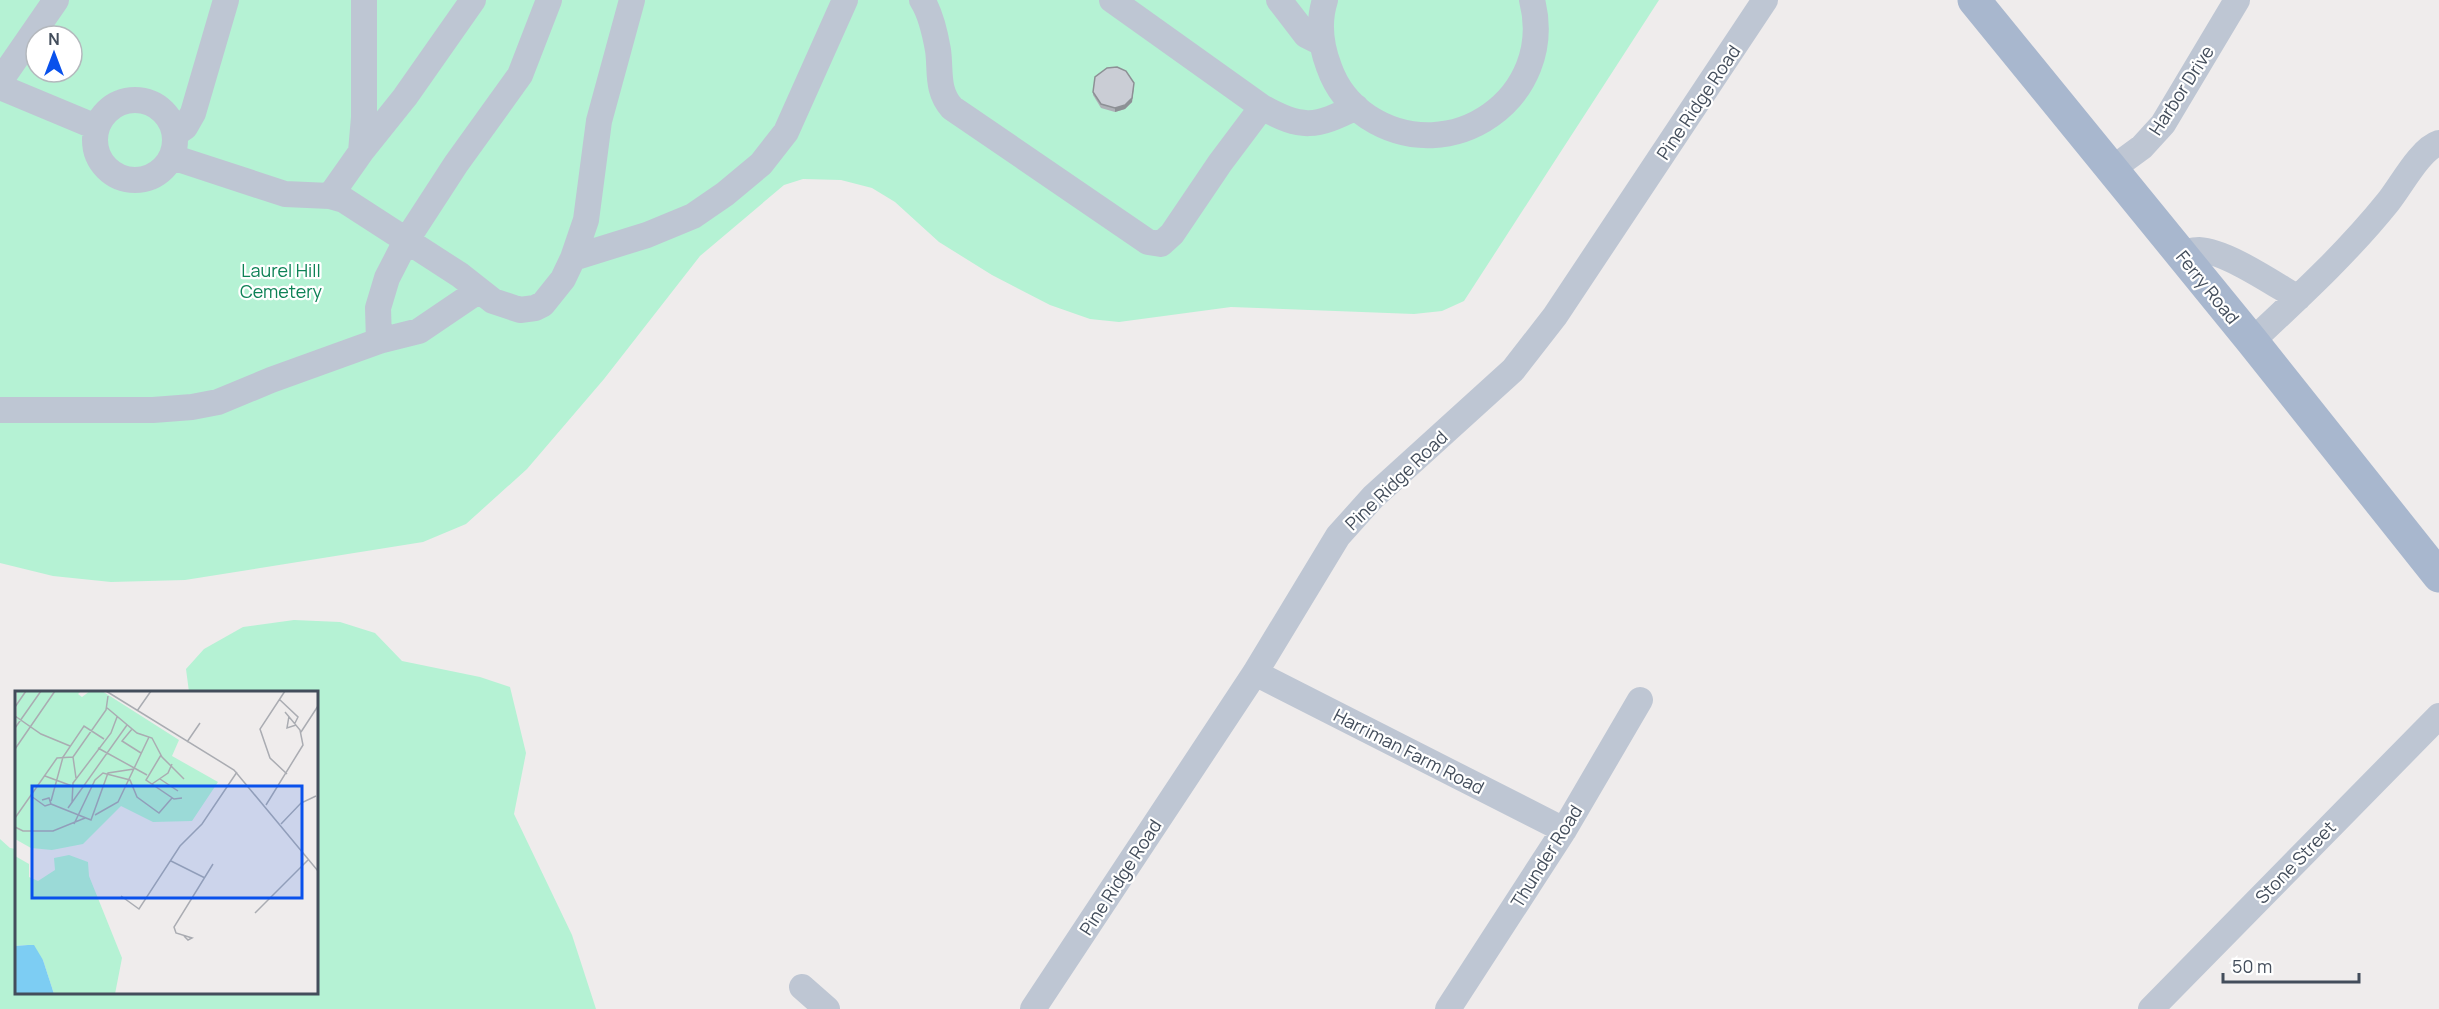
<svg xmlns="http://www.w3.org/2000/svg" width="2439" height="1009" viewBox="0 0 2439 1009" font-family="Manrope,sans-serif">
  <rect width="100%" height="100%" fill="#efecec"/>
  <path fill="#b5f2d4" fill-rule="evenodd" d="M0,0H1659L1464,301L1442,311L1414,314L1231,307L1119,322L1090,319L1050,305L992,275L939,242L895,202L872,188L841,180L803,179L784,185L700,256L604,379L527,469L466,524L423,542L185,580L111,582L53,576L0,563ZM36,36H72V72H36Z
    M294,620L340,622L375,633L402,661L480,677L510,687L526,753L514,814L572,935L596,1009H0V839L10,848L16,849V992H316V692H189L186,669L204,649L243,627Z"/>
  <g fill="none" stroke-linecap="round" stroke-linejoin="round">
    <path stroke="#bec6d3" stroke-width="26" d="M922,0C931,14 935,33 938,50C941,71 936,90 952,108L1148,242L1161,244L1172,234L1220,163L1262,107
      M1112,0L1262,107C1302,130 1316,127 1356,107
      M1279,0L1306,35L1322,43
      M1325,0C1318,22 1321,46 1329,67C1336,87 1350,105 1368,117C1451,171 1557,97 1532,0
      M0,81L56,0
      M0,87L96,127
      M95 140a40 40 0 1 1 80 0a40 40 0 1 1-80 0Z
      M175,134L185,127L193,113L226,0
      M361,152L364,117V0
      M172,157L285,194L330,196L344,200L460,275L493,301L520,310L535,308L543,304L563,279L573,258L586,220L599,121L632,0
      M2112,169L2142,147L2163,124L2237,0
      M330,196L361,152L405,97L473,0
      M2180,253C2186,252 2193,250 2199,250C2226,251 2274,284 2298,298
      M573,258L647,235L693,216L725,194L761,164L786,132L845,0
      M379,341L378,308L387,278L406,241L456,164L520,75L549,0
      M2252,341C2300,296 2347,253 2388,202C2401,186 2420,149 2439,143
      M0,410H153L192,407L218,402L271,380L379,341L419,331L478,291
      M1255,673L1564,830
      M802,987L827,1009
      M1033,1009L1255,673L1338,536L1373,497L1513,370L1555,316L1765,0
      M1448,1009L1564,830L1640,700
      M2151,1009L2439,716"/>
    <path stroke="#a8b7ce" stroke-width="33" d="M1974,0L2252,341L2439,576"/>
  </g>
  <path fill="#aeb0b7" d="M1134,87L1132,102L1125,109L1115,112L1101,108L1093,95V92Z"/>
  <path fill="#8d9095" d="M1134,83L1132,102L1125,109L1115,112V108Z"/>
  <path fill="#cacdd5" stroke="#8d9095" stroke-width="1.5" d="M1117,67L1126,71L1134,83L1132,98L1125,105L1115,108L1101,104L1093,92L1095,77L1107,68Z"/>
  <g text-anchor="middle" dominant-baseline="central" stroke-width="4.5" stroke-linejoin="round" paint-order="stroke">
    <g font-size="18" fill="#434d5b" stroke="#fff">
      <text transform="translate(2181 90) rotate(-57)">Harbor Drive</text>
      <text transform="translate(1698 102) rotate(-56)">Pine Ridge Road</text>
      <text transform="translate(2208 287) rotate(51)">Ferry Road</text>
      <text transform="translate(1396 480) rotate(-44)">Pine Ridge Road</text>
      <text transform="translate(1409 751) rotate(27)">Harriman Farm Road</text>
      <text transform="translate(1546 856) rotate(-58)">Thunder Road</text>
      <text transform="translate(2295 862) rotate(-46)">Stone Street</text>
      <text transform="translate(1120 877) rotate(-57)">Pine Ridge Road</text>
    </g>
    <g font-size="18" fill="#0e8256" stroke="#fff">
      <text x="281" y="270">Laurel Hill<tspan x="281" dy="21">Cemetery</tspan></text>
    </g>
  </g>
  <g transform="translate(15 691)">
    <rect width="303" height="303" fill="#efecec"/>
    <path d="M2,0H66L63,3L67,6L75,0H87L164,49L157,65L203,91L177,130L138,131L106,115L68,153L37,159L16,157L0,148ZM54,164L73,171L74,185L107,267L100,303H39L28,269L13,254L0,255V165L14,173V186L23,190L40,179L39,167Z" fill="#b5f2d4"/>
    <path d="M13,254H19L28,269L39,303H0V255Z" fill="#7dcdf3"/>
    <path fill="none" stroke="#aaacb2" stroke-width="1.5" d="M91,0L219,79L303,180M270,0L245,38L255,67L272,83M264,8L283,26L280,32M0,16L11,0M91,16L122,42L137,47L147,66L169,88M122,20L136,0M0,25L26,43L55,55M274,25L272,37L281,34M0,37L26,0M117,38L107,50L126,62M286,41L303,15M172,51L185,32M83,57L132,84M0,58L40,0M146,64L131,89L159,108L167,107M30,85L57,95M61,87L58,66L91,19L93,5M145,88L163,100M137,93L153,82L157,73M16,105L30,115L36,113L34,107L27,109M36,110L48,66L69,35L89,48M57,112L58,92L96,42L102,26M36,113L76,129L93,82L119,78M251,114L288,54L285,39L270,21M53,117L112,34M80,124L103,111L134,46M0,127L42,67L58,66M59,133L80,89L88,82L115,89L122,106L144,122L157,107M266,133L286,112L301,105M0,136L8,140H38L70,127M156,170L190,187M106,205L124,218L165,155L187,133L222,81M240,222L294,168M169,245L173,249L177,247L161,242L159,236L198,173"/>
    <path fill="#0951ec" fill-opacity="0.15" stroke="#0951ec" stroke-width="3" d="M17,95H287V207H17Z"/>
    <rect width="303" height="303" fill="none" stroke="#434d5b" stroke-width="3"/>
  </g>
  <g transform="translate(54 54)"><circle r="28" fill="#ffffff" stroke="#b4b8bd" stroke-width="1.5"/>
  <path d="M0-4.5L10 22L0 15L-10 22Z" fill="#0951ec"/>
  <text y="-9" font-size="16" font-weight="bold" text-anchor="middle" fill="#434d5b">N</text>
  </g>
  <path d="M2223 973v9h136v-9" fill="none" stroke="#434d5b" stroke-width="3"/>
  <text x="2232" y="973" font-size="18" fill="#434d5b" stroke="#ffffff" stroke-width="4.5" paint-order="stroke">50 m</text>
</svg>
